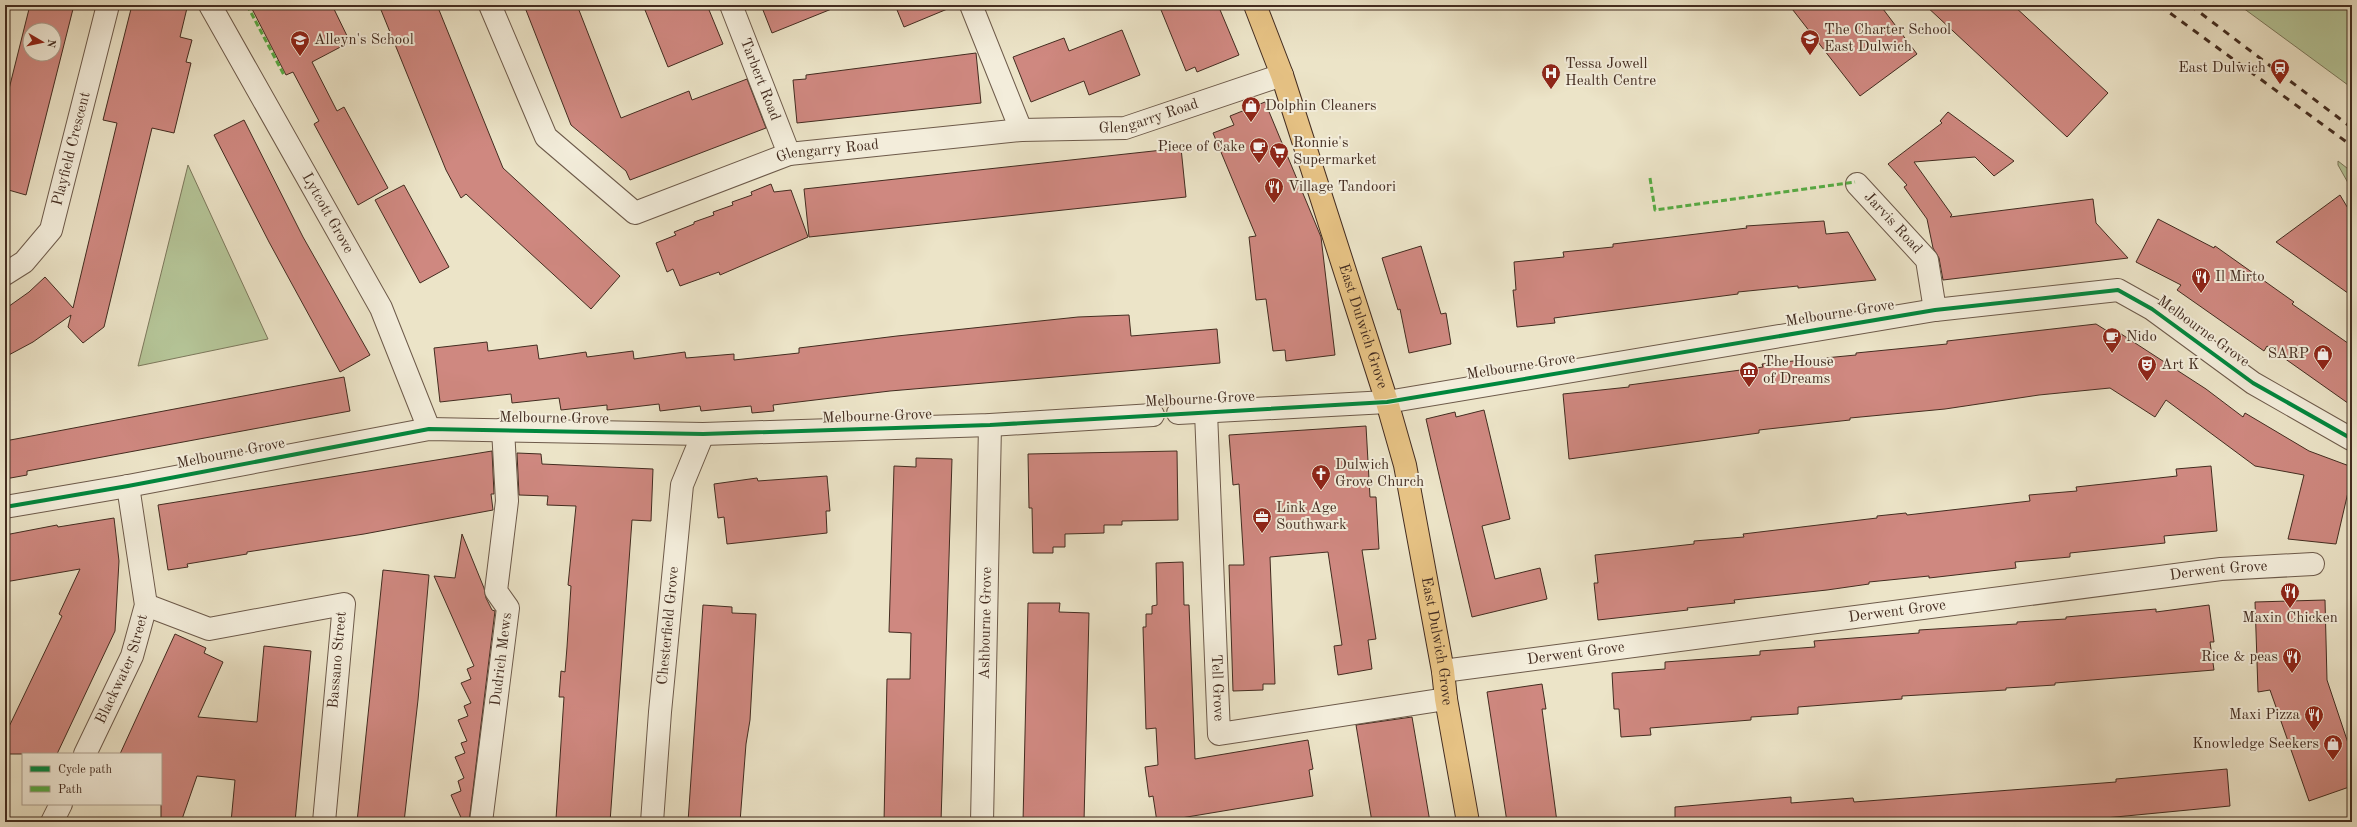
<svg xmlns="http://www.w3.org/2000/svg" width="2357" height="827" viewBox="0 0 2357 827" font-family="'Old Standard TT',serif">
  <rect width="100%" height="100%" fill="#ece4c8"/>
  <filter id="stains"><feTurbulence type="fractalNoise" baseFrequency=".005" numOctaves="4"/><feColorMatrix values="0 0 0 0 .2 0 0 0 0 .09 0 0 0 0 .02 0 0 0 .5 -.17"/></filter>
  <radialGradient id="worn" r=".72"><stop offset=".6" stop-color="#630" stop-opacity="0"/><stop offset="1" stop-color="#630" stop-opacity=".3"/></radialGradient>
  <path fill="#b5c598" stroke="#7c785c" d="M2239,5H2352V88Z
    M2338,161L2352,172V190L2338,165Z
    M188,165L268,339L138,366Z"/>
  <path fill="#cf8880" stroke="#432c20" fill-rule="evenodd" d="M30,5H74L26,195L5,189V105ZM30,30H54V54H30Z
    M132,5H174L187,8L180,37L192,40L186,62L191,63L174,133L152,128L104,327L83,343L68,327L71,315L33,342L5,357V309L29,292L45,277L73,308L117,123L103,120Z
    M250,5H332L350,42L312,62L337,111L344,107L388,188L358,205L314,124L319,121L293,72L286,75Z
    M379,5H437L503,168L620,276L591,309L466,194L461,198L446,170Z
    M524,5H577L621,118L689,91L692,100L747,79L766,128L630,180L626,171L571,125Z
    M643,5H707L723,44L668,67Z
    M761,5H839V6L772,33Z
    M895,5H957L904,27Z
    M1159,5H1218L1239,55L1197,72L1195,67L1186,71Z
    M1789,5H1880L1917,54L1860,96Z
    M1925,5H2013L2108,93L2067,137Z
    M1122,30L1140,75L1089,95L1084,81L1031,102L1013,57L1064,38L1069,51Z
    M976,53L981,103L797,123L793,80L806,79V75Z
    M1265,102L1321,237L1335,355L1286,361L1285,350L1273,351L1266,299L1256,300L1249,237L1256,236L1213,133L1234,125L1230,116Z
    M1948,112L2014,161L1994,176L1975,157L1914,162L1952,215L1950,217L2093,199L2096,223L2128,258L1943,280L1939,258L1933,248L1927,219L1904,187L1907,185L1888,164L1942,123L1940,121Z
    M244,120L303,237L370,355L340,372L269,242L214,135Z
    M1181,148L1186,197L809,237L804,189Z
    M771,184L774,192L791,190L808,237L720,275L719,272L680,286L673,269L667,272L656,243L676,235L674,232L694,224V222L714,215L713,212L733,205L732,202L752,195L751,192Z
    M404,185L449,267L420,283L375,200Z
    M2340,195L2352,215V296L2276,242Z
    M2158,219L2214,248L2215,246L2294,302L2292,304L2352,346V406L2267,346L2264,351L2177,290L2181,285L2136,262Z
    M1824,221L1826,234L1848,232L1876,280L1798,288V286L1738,292V294L1554,318L1555,323L1517,327L1513,290H1516L1514,262L1564,257L1563,252L1613,247V244L1747,228L1746,226Z
    M1421,246L1441,314L1446,313L1451,344L1409,353L1400,309L1398,310L1382,258Z
    M1129,315L1131,336L1217,329L1220,363L890,391L773,405L774,411L752,413L751,406L701,411L700,406L660,411L659,404L607,410V405L561,410L559,398L512,403L511,394L440,402L434,348L487,342L488,351L537,345L539,359L586,352L587,357L633,351L634,359L685,352L686,358L734,354V360L799,353V348L897,336L1078,317Z
    M2096,324L2112,334L2115,330L2206,389L2243,417L2245,413L2309,451L2352,467V475L2336,544L2288,539L2304,475L2255,466L2166,400L2155,417L2110,388L2039,395L1945,409L1850,418V420L1759,430V433L1569,459L1563,394L1629,387V385L1763,367L1762,364L1856,355V353L1947,344V341Z
    M344,377L350,411L27,471V475L5,479V441Z
    M1484,410L1510,519L1482,526L1495,579L1540,568L1547,599L1472,617L1426,419L1455,412L1456,417Z
    M1366,426L1370,497H1376L1379,549L1362,550L1376,639L1368,640L1372,669L1338,675L1334,646L1342,645L1328,552L1270,557L1275,684H1263V690L1233,691L1229,565H1244L1239,484L1233,485L1229,435Z
    M492,451L494,494H491L493,510L364,534L247,552V554L187,564L188,567L168,570L158,505Z
    M1177,451L1178,520L1122,521V525H1104V533L1065,534V547H1053V553H1033L1032,508H1029L1028,454Z
    M517,453L541,454L542,464L653,469L651,521L632,520L610,822L556,819L564,697H559L561,671L565,672L567,647L571,586L568,585L576,506L547,505L548,496L519,495Z
    M916,458L952,459L941,822H884L887,679H910L911,633L889,632L894,466L916,467Z
    M2211,466L2217,531L2164,536L2165,543L2070,553V557L2015,562L2016,568L1929,578V576L1869,582V584L1827,590L1734,600L1735,603L1687,608L1688,610L1598,620L1594,583H1598L1595,555L1694,544V541L1744,537L1743,534L1877,518V516L1906,513L1907,515L2030,501L2029,495L2077,491L2076,487L2177,476L2176,469Z
    M827,476L830,511H826L827,533L727,544L724,517L718,518L714,484L757,478L758,481Z
    M114,518L119,561L115,631L57,754H5V735L62,616L59,614L80,569L5,582V535L57,525L58,527Z
    M462,534L484,588L486,598L492,610L495,611L469,822H463L451,795L461,791L458,781L464,778L455,757L465,753L461,743L467,741L458,720L468,716L464,706L471,703L461,683L471,679L467,669L474,666L434,576L455,578Z
    M1183,562L1184,605H1189L1195,759L1308,740L1313,769L1309,770L1313,796L1157,822L1153,796L1149,797L1145,767L1158,765L1156,728L1146,729L1143,627H1146V614H1152V606L1157,605L1156,563Z
    M383,570L429,575L418,700L404,822H357Z
    M2325,600L2327,680L2352,755V786L2309,801L2270,690L2258,692L2255,602Z
    M1028,603H1060L1059,612L1089,613L1084,822H1023Z
    M703,605L732,607V613L756,614L750,720L746,744L740,822H688Z
    M2209,605L2214,642H2210L2214,670L2055,683V685L2006,688V690L1902,696V699L1798,707V714L1751,717V720L1650,728L1651,735L1635,736L1621,737L1619,709H1614L1612,673L1665,669V662L1760,655V651L1815,647L1814,641L1919,633V630L2017,624V622L2066,619V617L2156,609V612Z
    M175,634L206,648L204,653L223,662L198,717L257,722L264,646L311,651L295,822H231L235,780L197,776L181,822H161V754H120Z
    M1542,684L1546,709H1542L1557,822H1507L1487,692Z
    M1412,717L1430,822H1372L1356,725Z
    M2227,769L2230,806L2105,818V820L2080,822H1675V807L1791,797V803L1853,798L1854,802L2116,782V779Z"/>
  <g fill="none" stroke-linecap="round" stroke-linejoin="round">
    <g stroke="#6d5a4a" stroke-width="24">
      <g id="street">
        <path id="s1" d="M210,5L381,308L429,429"/>
        <path id="s2" d="M490,5L546,137L635,213L789,154L1021,130L1125,128L1282,75"/>
        <path id="s3" d="M731,5L789,154"/>
        <path d="M971,5L1021,130"/>
        <path id="s4" d="M1857,184L1927,260L1935,310"/>
        <path id="s5" d="M5,274L24,262L51,230L108,5"/>
        <path id="s6" d="M1206,412L1219,734L1446,699"/>
        <path d="M1178,413L1387,402L1935,310L2118,290L2152,309L2253,383L2351,439"/>
        <path d="M5,507L128,486L429,429L703,434L990,425L1153,415"/>
        <path d="M146,605L209,629L344,604L324,822"/>
        <path id="s7" d="M1443,671L2221,569L2313,564"/>
        <path id="s8" d="M85,754L132,656L146,605L128,486"/>
        <path d="M52,822L61,804"/>
        <path id="s9" d="M481,822L508,608L496,591L507,501L503,429"/>
        <path id="s10" d="M652,822L660,712L682,485L703,434"/>
        <path id="s11" d="M982,822L990,425"/>
      </g>
    </g>
    <g stroke="#432c20" stroke-width="24">
      <g id="primary">
        <path id="s12" d="M1255,5L1282,75L1387,402L1405,465L1443,671L1446,699L1468,822"/>
      </g>
    </g>
    <use href="#street" stroke="#f3eddb" stroke-width="22"/>
    <use href="#primary" stroke="#e6c284" stroke-width="22"/>
    <path stroke="#432c20" stroke-width="3" stroke-dasharray="7 7" stroke-linecap="butt" d="M2159,5L2352,146
      M2190,5L2352,128"/>
    <path stroke="#56ab43" stroke-width="3" stroke-dasharray="6 3" stroke-linecap="butt" d="M247,5L284,75
      M1650,178L1655,210L1855,182"/>
    <g stroke="#f3eddb" stroke-width="6">
      <path id="cycleway" d="M5,507L128,486L429,429L703,434L990,425L1387,402L1935,310L2118,290L2152,309L2253,383L2352,439"/>
    </g>
    <use href="#cycleway" stroke="#00873e" stroke-width="4"/>
  </g>
  <defs>
    <g id="school-pin" transform="scale(1)"><path d="M0 17L-7.5 6A9.5 9.5 0 1 1 7.5 6Z" fill="#8f2418" stroke="#f3eddb"/><path d="M0-5L7-2L0 1L-7-2ZM-4 1L0 2.5L4 1V4Q0 6-4 4Z" fill="#fff"/></g>
    <g id="station-pin" transform="scale(1)"><path d="M0 17L-7.5 6A9.5 9.5 0 1 1 7.5 6Z" fill="#8f2418" stroke="#f3eddb"/><path d="M-3-6H3Q5-6 5-4V2Q5 4 3 4L4.5 6H3L1.5 4h-3L-3 6H-4.5L-3 4Q-5 4-5 2V-4Q-5-6-3-6ZM-3.5-4v3h7v-3ZM-3.5 1v1.5H-2V1ZM2 1v1.5H3.5V1Z" fill="#fff"/></g>
    <g id="hospital-pin" transform="scale(1)"><path d="M0 17L-7.5 6A9.5 9.5 0 1 1 7.5 6Z" fill="#8f2418" stroke="#f3eddb"/><path d="M-5-5h3v3.5h4V-5h3V5h-3V1.5h-4V5h-3Z" fill="#fff"/></g>
    <g id="shop-pin" transform="scale(1)"><path d="M0 17L-7.5 6A9.5 9.5 0 1 1 7.5 6Z" fill="#8f2418" stroke="#f3eddb"/><path d="M-5-2.5h2.3a2.7 3.5 0 0 1 5.4 0H5L5.5 6h-11ZM-1.5-2.5h3a1.5 2.3 0 0 0-3 0Z" fill="#fff"/></g>
    <g id="cafe-pin" transform="scale(1)"><path d="M0 17L-7.5 6A9.5 9.5 0 1 1 7.5 6Z" fill="#8f2418" stroke="#f3eddb"/><path d="M-5.5-4.5H6V0H3Q3 3.5 0 3.5H-2.5Q-5.5 3.5-5.5 0ZM3-3.2v2h1.7v-2ZM-6 4.5H4V6H-6Z" fill="#fff"/></g>
    <g id="supermarket-pin" transform="scale(1)"><path d="M0 17L-7.5 6A9.5 9.5 0 1 1 7.5 6Z" fill="#8f2418" stroke="#f3eddb"/><path d="M-6-5.5h2.5l.6 2H6L4.5 2H-2.5L-4.4-4H-6ZM-1.5 3.2a1.3 1.3 0 1 0 .1 0ZM3 3.2a1.3 1.3 0 1 0 .1 0Z" fill="#fff"/></g>
    <g id="restaurant-pin" transform="scale(1)"><path d="M0 17L-7.5 6A9.5 9.5 0 1 1 7.5 6Z" fill="#8f2418" stroke="#f3eddb"/><path d="M-5-6h1v4h1v-4h1v4h1v-4h1v5L-1.5 .5V6h-2V.5L-5-1ZM5-6V6H3V1.5H1.5Q1.5-4 5-6Z" fill="#fff"/></g>
    <g id="theatre-pin" transform="scale(1)"><path d="M0 17L-7.5 6A9.5 9.5 0 1 1 7.5 6Z" fill="#8f2418" stroke="#f3eddb"/><path d="M-5-5.5Q0-4 5-5.5V0Q5 5 0 6Q-5 5-5 0ZM-3.3-2.5H-1v1.5H-3.3ZM1-2.5H3.3v1.5H1ZM-2.8 1Q0 5.5 2.8 1Z" fill="#fff"/></g>
    <g id="museum-pin" transform="scale(1)"><path d="M0 17L-7.5 6A9.5 9.5 0 1 1 7.5 6Z" fill="#8f2418" stroke="#f3eddb"/><path d="M0-6L6-3V-2H-6V-3ZM-5-1h2V3h-2ZM-1-1h2V3h-2ZM3-1h2V3H3ZM-6 4H6V6H-6Z" fill="#fff"/></g>
    <g id="church-pin" transform="scale(1)"><path d="M0 17L-7.5 6A9.5 9.5 0 1 1 7.5 6Z" fill="#8f2418" stroke="#f3eddb"/><path d="M-1.2-6h2.4v3.5h3.3v2.4h-3.3V6h-2.4V-.1h-3.3v-2.4h3.3Z" fill="#fff"/></g>
    <g id="office-pin" transform="scale(1)"><path d="M0 17L-7.5 6A9.5 9.5 0 1 1 7.5 6Z" fill="#8f2418" stroke="#f3eddb"/><path d="M-6-3h4V-5.5h4V-3h4V5H-6ZM-1-4.5V-3h2v-1.5ZM-6 0V1H6V0Z" fill="#fff"/></g>
  </defs>
  <g fill-rule="evenodd">
    <use href="#school-pin" x="1810" y="39"/>
    <use href="#school-pin" x="300" y="40"/>
    <use href="#station-pin" x="2280" y="68"/>
    <use href="#hospital-pin" x="1551" y="73"/>
    <use href="#shop-pin" x="1251" y="106"/>
    <use href="#cafe-pin" x="1259" y="147"/>
    <use href="#supermarket-pin" x="1279" y="152"/>
    <use href="#restaurant-pin" x="1274" y="187"/>
    <use href="#restaurant-pin" x="2201" y="277"/>
    <use href="#cafe-pin" x="2112" y="337"/>
    <use href="#shop-pin" x="2323" y="354"/>
    <use href="#theatre-pin" x="2147" y="365"/>
    <use href="#museum-pin" x="1749" y="371"/>
    <use href="#church-pin" x="1321" y="474"/>
    <use href="#office-pin" x="1262" y="517"/>
    <use href="#restaurant-pin" x="2290" y="592"/>
    <use href="#restaurant-pin" x="2292" y="657"/>
    <use href="#restaurant-pin" x="2314" y="715"/>
    <use href="#shop-pin" x="2333" y="744"/>
  </g>
  <g text-anchor="middle" dominant-baseline="central" stroke-width="4" stroke-linejoin="round" paint-order="stroke">
    <g font-size="15" fill="#432c20" stroke="#f3eddb" text-anchor="start">
      <text x="1824" y="30">The Charter School<tspan x="1824" dy="17">East Dulwich</tspan></text>
      <text x="314" y="40">Alleyn's School</text>
      <text x="1565" y="64">Tessa Jowell<tspan x="1565" dy="17">Health Centre</tspan></text>
      <text x="2266" y="68" text-anchor="end">East Dulwich</text>
      <text x="1265" y="106">Dolphin Cleaners</text>
      <text x="1293" y="143">Ronnie's<tspan x="1293" dy="17">Supermarket</tspan></text>
      <text x="1245" y="147" text-anchor="end">Piece of Cake</text>
      <text x="1288" y="187">Village Tandoori</text>
      <text x="2215" y="277">Il Mirto</text>
      <text x="2126" y="337">Nido</text>
      <text x="2309" y="354" text-anchor="end">SARP</text>
      <text x="1763" y="362">The House<tspan x="1763" dy="17">of Dreams</tspan></text>
      <text x="2161" y="365">Art K</text>
      <text x="1335" y="465">Dulwich<tspan x="1335" dy="17">Grove Church</tspan></text>
      <text x="1276" y="508">Link Age<tspan x="1276" dy="17">Southwark</tspan></text>
      <text x="2290" y="618" text-anchor="middle">Maxin Chicken</text>
      <text x="2278" y="657" text-anchor="end">Rice &amp; peas</text>
      <text x="2300" y="715" text-anchor="end">Maxi Pizza</text>
      <text x="2319" y="744" text-anchor="end">Knowledge Seekers</text>
    </g>
    <g font-size="15" fill="#432c20" stroke="#f3eddb">
      <text stroke="none"><textPath href="#s3" startOffset="80">Tarbert Road</textPath></text>
      <text stroke="none"><textPath href="#s2" startOffset="788">Glengarry Road</textPath></text>
      <text stroke="none"><textPath href="#s5" startOffset="148">Playfield Crescent</textPath></text>
      <text stroke="none"><textPath href="#s2" startOffset="464">Glengarry Road</textPath></text>
      <text stroke="none"><textPath href="#s1" startOffset="239">Lytcott Grove</textPath></text>
      <text stroke="none"><textPath href="#s4" startOffset="53">Jarvis Road</textPath></text>
      <text transform="translate(1840 314) rotate(-9)">Melbourne Grove</text>
      <text stroke="none"><textPath href="#s12" startOffset="339">East Dulwich Grove</textPath></text>
      <text transform="translate(2203 332) rotate(36)">Melbourne Grove</text>
      <text transform="translate(1521 367) rotate(-9)">Melbourne Grove</text>
      <text transform="translate(1200 400) rotate(-3)">Melbourne Grove</text>
      <text transform="translate(877 417) rotate(-2)">Melbourne Grove</text>
      <text transform="translate(554 419) rotate(1)">Melbourne Grove</text>
      <text transform="translate(231 454) rotate(-11)">Melbourne Grove</text>
      <text stroke="none"><textPath href="#s7" startOffset="782">Derwent Grove</textPath></text>
      <text stroke="none"><textPath href="#s7" startOffset="458">Derwent Grove</textPath></text>
      <text stroke="none"><textPath href="#s11" startOffset="199">Ashbourne Grove</textPath></text>
      <text stroke="none"><textPath href="#s10" startOffset="197">Chesterfield Grove</textPath></text>
      <text stroke="none"><textPath href="#s12" startOffset="663">East Dulwich Grove</textPath></text>
      <text stroke="none"><textPath href="#s7" startOffset="134">Derwent Grove</textPath></text>
      <text transform="translate(338 660) rotate(-85)">Bassano Street</text>
      <text stroke="none"><textPath href="#s9" startOffset="164">Dudrich Mews</textPath></text>
      <text stroke="none"><textPath href="#s8" startOffset="93">Blackwater Street</textPath></text>
      <text stroke="none"><textPath href="#s6" startOffset="276">Tell Grove</textPath></text>
    </g>
  </g>
  <rect width="2357" height="827" fill="none" stroke="#ece4c8" stroke-width="20"/>
  <rect x="6" y="6" width="2345" height="815" fill="none" stroke="#432c20" stroke-width="2"/>
  <rect x="10" y="10" width="2337" height="807" fill="none" stroke="#432c20"/>
  <rect x="22" y="753" width="140" height="52" fill="#f3eddb" stroke="#ada090"/>
  <rect x="30" y="766" width="20" height="6" fill="#00873e" stroke="#ada090"/>
  <text x="58" y="773" font-size="12" fill="#432c20">Cycle path</text>
  <rect x="30" y="786" width="20" height="6" fill="#56ab43" stroke="#ada090"/>
  <text x="58" y="793" font-size="12" fill="#432c20">Path</text>
  <g transform="translate(42 42) rotate(99)"><circle r="19" fill="#f3eddb" stroke="#ada090"/>
  <path d="M0-3L7 15L0 10L-7 15Z" fill="#8f2418"/>
  <text y="-6" font-size="11" font-weight="bold" text-anchor="middle" fill="#432c20">N</text>
  </g>
  <rect width="100%" height="100%" filter="url(#stains)"/>
  <rect width="100%" height="100%" fill="url(#worn)"/>
</svg>
